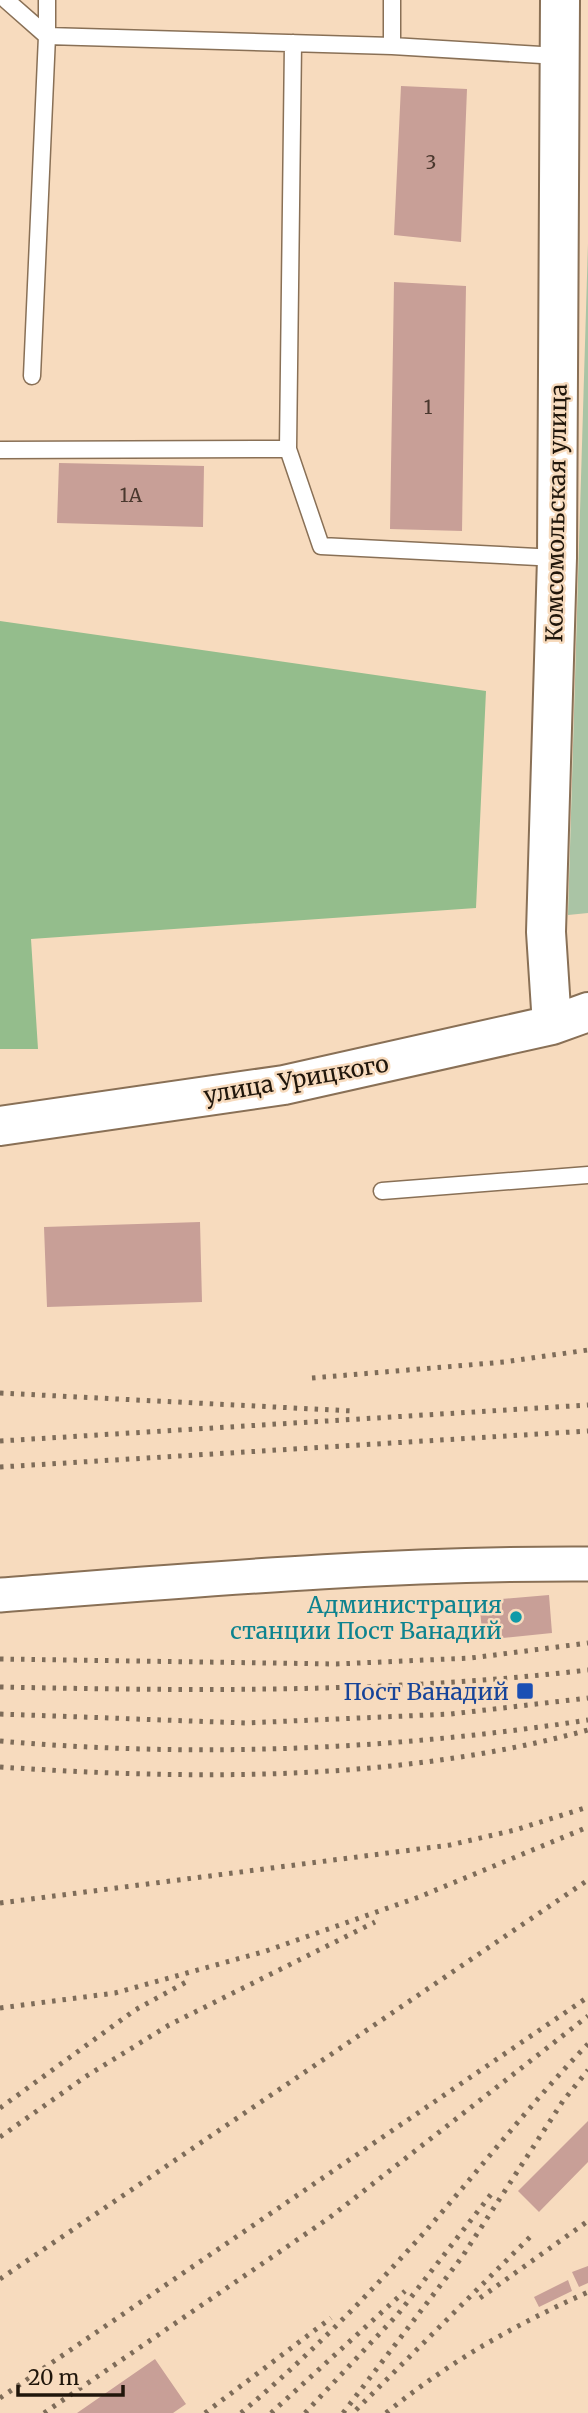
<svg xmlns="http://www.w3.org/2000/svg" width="588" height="2413" viewBox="0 0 588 2413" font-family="Merriweather,serif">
  <rect width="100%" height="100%" fill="#f7dbbe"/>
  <path fill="#aac4a5" d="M588,243V913L568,915Z"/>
  <path fill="#94bd8c" d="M0,621L486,691L476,908L31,939L38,1049H0Z"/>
  <path fill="#c89f97" d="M401,86L467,89L461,242L394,235Z
    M394,282L466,286L462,531L390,529Z
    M59,463L204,466L203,527L57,523Z
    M200,1222L202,1302L47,1307L44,1227Z
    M549,1595L552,1633L483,1640L479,1601Z
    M588,2121V2162L539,2212L518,2191Z
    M588,2266V2283L579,2287L572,2272Z
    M568,2280L572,2291L539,2307L534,2297Z
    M155,2359L186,2404L173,2413H77Z"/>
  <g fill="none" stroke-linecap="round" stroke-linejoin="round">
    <g stroke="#897056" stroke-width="19">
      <path id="service" d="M6,0L47,36
        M47,36V0
        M392,46V0
        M32,376L47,36L392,46L558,56
        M288,449L321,546L557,558
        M0,450L288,449L293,43
        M382,1191L588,1175"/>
    </g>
    <g stroke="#897056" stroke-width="37">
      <path id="minor" d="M0,1595C196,1580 391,1563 588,1564"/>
    </g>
    <g stroke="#897056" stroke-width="42">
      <path id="tertiary" d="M552,1025L546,932L557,558L560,0
        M0,1126L284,1085L552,1025L588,1012"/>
    </g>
    <use href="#service" stroke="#fff" stroke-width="16"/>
    <use href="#minor" stroke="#fff" stroke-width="33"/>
    <use href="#tertiary" stroke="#fff" stroke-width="38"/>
    <path stroke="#7e6c59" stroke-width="5" stroke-dasharray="3.5 7" stroke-linecap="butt" d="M312,1378L504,1362L588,1350
      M0,1393L353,1411
      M0,1441L588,1405
      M0,1467L588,1431
      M0,1659L336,1664L471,1658L588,1643
      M0,1687C197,1691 392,1693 588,1670
      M0,1714L245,1723L451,1714L588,1698
      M0,1741C196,1758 394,1750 588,1720
      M0,1767C195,1780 398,1782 588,1730
      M0,1903L450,1845L515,1830L588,1807
      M0,2008L115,1993L266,1951L419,1897L588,1827
      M0,2108L135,2010L188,1981
      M0,2137L85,2077L169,2025L375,1922
      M0,2279L588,1880
      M480,2298L588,2221
      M0,2398L588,1997
      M356,2410L532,2235
      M44,2413L329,2218L588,2016
      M205,2413L331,2318
      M241,2413C298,2365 352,2312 402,2257C466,2188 522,2112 588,2044
      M271,2413L405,2291
      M305,2413L398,2314L492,2193
      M343,2413L462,2257L563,2101L588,2070
      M386,2413C452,2360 511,2327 588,2292"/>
  </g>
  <circle fill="#0f9aa8" stroke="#f7dbbe" stroke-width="2.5" cx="516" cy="1617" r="7"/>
  <rect fill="#1a4fb4" stroke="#f7dbbe" stroke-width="2.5" x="516" y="1682" width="18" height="18" rx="3.5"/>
  <g text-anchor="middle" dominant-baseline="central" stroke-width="5" stroke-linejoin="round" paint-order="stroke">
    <g font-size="19" fill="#4a382e">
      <text x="431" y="162">3</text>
      <text x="428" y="407">1</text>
      <text x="131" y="495">1А</text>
    </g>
    <g font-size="23" fill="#20160b" stroke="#f7dbbe">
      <text transform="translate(556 513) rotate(-89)">Комсомольская улица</text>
      <text transform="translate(296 1079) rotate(-10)">улица Урицкого</text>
    </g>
    <g font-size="23" fill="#0d838f" stroke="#f7dbbe" text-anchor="end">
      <text x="502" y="1604">Администрация<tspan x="502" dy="26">станции Пост Ванадий</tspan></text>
    </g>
    <g font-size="23" fill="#164399" stroke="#f7dbbe" text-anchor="end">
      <text x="509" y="1691">Пост Ванадий</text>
    </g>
  </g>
  <path d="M18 2385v10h105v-10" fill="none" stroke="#20160b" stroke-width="3.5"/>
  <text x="28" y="2385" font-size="21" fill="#20160b" stroke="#f7dbbe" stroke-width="5" paint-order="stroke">20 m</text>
</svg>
